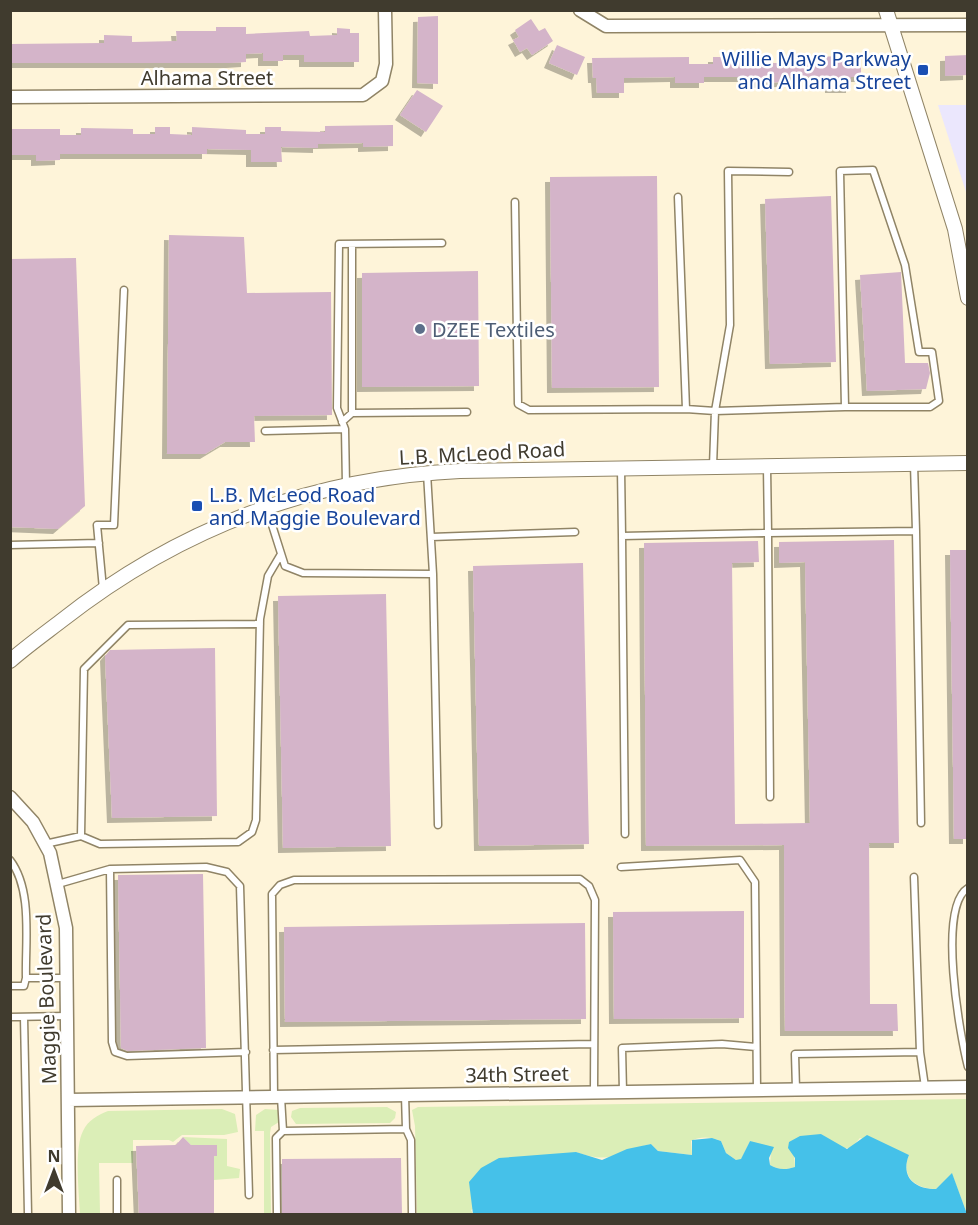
<svg xmlns="http://www.w3.org/2000/svg" width="978" height="1225" viewBox="0 0 978 1225" font-family="'Noto Sans',sans-serif">
  <defs>
    <filter id="shadow"><feDropShadow dx="-5" dy="5" stdDeviation="0" flood-color="#0004"/></filter>
  </defs>
  <rect width="100%" height="100%" fill="#fef4d9"/>
  <path fill="#ebe7fd" d="M938,105H967V195Z"/>
  <path fill="#dbeeb7" d="M967,1099V1214L952,1174L936,1189C916,1189 900,1177 909,1155L860,1138L851,1148H842L821,1134L794,1155L795,1167C786,1170 778,1170 770,1165L771,1151L750,1141L741,1160H736L726,1153L721,1141C710,1137 702,1136 691,1141L692,1155L658,1151L651,1144C616,1152 612,1165 576,1152L471,1210L473,1214H417L415,1126L412,1110L418,1107Z
    M387,1107L396,1112L395,1118L390,1123L296,1124L291,1117L292,1111L300,1108Z
    M222,1109L235,1114L238,1132L224,1135H182L173,1142L169,1140H133V1163H99L100,1214H80C79,1194 74,1148 83,1131C88,1120 98,1115 108,1111Z
    M265,1109L279,1110V1122L271,1127L270,1133L271,1214H264V1131H255L256,1115Z
    M183,1137L227,1139V1166L240,1169L239,1178L214,1180V1156L217,1155V1145H191Z"/>
  <path fill="#45c1e9" d="M821,1134L847,1149L867,1135L909,1155C900,1177 915,1189 936,1189L952,1173L967,1214H473L469,1182L481,1168L499,1158L576,1152L602,1160L627,1149L651,1144L658,1151L692,1155V1140L712,1138L721,1141L726,1153L736,1160L741,1159L750,1141L774,1147L769,1158L770,1165C778,1170 786,1170 795,1167V1158L788,1148L789,1142L800,1136Z"/>
  <path fill="#d4b4c9" filter="url(#shadow)" d="M438,16V84L417,83L418,17Z
    M531,19L539,31L545,28L553,41L532,55L527,48L520,52L513,40L519,37L515,30Z
    M216,27H246V34L309,31L310,36L337,35V28L350,29V33H359V62H304V55H283V61H263V53L246,54V62L231,63H10V44L104,43V35L132,36V42L177,41L176,31H216Z
    M557,45L585,57L577,75L549,63Z
    M968,55V75L945,76V56Z
    M861,56V77H851V88H830V77L784,76V82L753,83V77H704V83H675V77L624,78V93H597L596,78H593L592,58L689,57V64H713V57H768V63H789V57Z
    M417,90L443,106L426,132L400,115Z
    M393,125V146L363,147V143L318,144V148L281,147L282,162H251V150L207,149V154H60V160L36,161V155H10V129H60V135H81V128L133,129V134H155V127H170V134L192,135V127L246,130V134H265V127H281V131L325,132V126Z
    M657,176L659,387L552,388L550,177Z
    M831,196L836,362L770,364L765,199Z
    M169,235L244,237L247,293L331,292L332,415L254,416L255,442H225L205,454H167Z
    M76,258L85,506L58,529L10,527V259Z
    M478,271L479,386L362,387V273Z
    M901,272L905,363H928L930,373L926,389L867,391L860,275Z
    M894,540L899,843H869L870,1004H897L898,1031H785L784,845L646,846L644,543L758,541L759,562L732,563L735,824L810,823L805,562L779,563V542Z
    M950,550H968V839H954Z
    M583,563L589,844L479,846L473,566Z
    M386,594L391,846L283,848L278,596Z
    M215,648L217,816L112,818L105,656L110,650Z
    M203,874L206,1048L128,1051L121,1048L118,875Z
    M744,911V1018L614,1019L613,912Z
    M585,923L586,1019L285,1022L284,927Z
    M183,1137L191,1145H217V1156H214V1215H139L136,1146L176,1145Z
    M401,1158L402,1215H282V1159Z"/>
  <g fill="none" stroke-linecap="round" stroke-linejoin="round">
    <g stroke="#908466" stroke-width="9">
      <path id="service" d="M678,197L686,409L715,411L845,407L840,171L873,170L905,265L919,352H932L939,401L930,407H845
        M515,202L518,404L529,410L686,409
        M352,244V413
        M342,422L352,413L467,412
        M265,431L345,429
        M914,464L916,531
        M713,466L715,411L730,325L728,171L789,172
        M767,467L768,533L916,531L921,823
        M621,469L622,536
        M427,473L433,574
        M346,485L345,429L337,408L339,244L442,243
        M266,506L285,566L303,573L433,574L438,825
        M431,537L575,532
        M10,545L99,543
        M103,589L97,525H114L124,290
        M625,834L622,536L768,533L770,797
        M81,836L84,669L128,625L260,624
        M45,844L81,836L100,844L238,842L252,832L256,820L260,619L268,576L281,554
        M10,860C33,890 25,942 26,978
        M621,867L740,860L755,882L757,1090
        M110,869L112,1042L115,1052L127,1056L246,1052
        M914,877L920,1052
        M58,884L110,869L206,867L227,872L240,886L249,1195
        M968,888C937,907 960,1036 968,1067
        M10,986H24L26,978H66
        M10,1017L67,1016
        M24,1017L28,1214
        M273,1050L593,1044
        M796,1089L795,1054L920,1052L925,1087
        M623,1092L622,1048L722,1044L756,1047
        M405,1095L406,1129L411,1140L412,1214
        M274,1097L272,894L280,885L294,880L580,879L589,886L595,900L594,1092
        M281,1097L283,1131
        M117,1180V1214
        M277,1214L276,1138L283,1131L406,1129"/>
    </g>
    <g stroke="#908466" stroke-width="15">
      <path id="minor" d="M580,10L606,26L968,25
        M10,97L363,95L382,81L386,64L385,10
        M10,797L33,822L50,853L66,928L69,1214
        M68,1100L968,1087"/>
    </g>
    <g stroke="#908466" stroke-width="16">
      <path id="tertiary" d="M886,10L955,229L968,298
        M10,661C26,647 44,634 61,621C179,528 310,478 460,471L968,463"/>
    </g>
    <use href="#service" stroke="#fff" stroke-width="6"/>
    <use href="#minor" stroke="#fff" stroke-width="12"/>
    <use href="#tertiary" stroke="#fff" stroke-width="14"/>
  </g>
  <g fill="#1a4fb4" stroke="#fff" stroke-width="2">
    <rect x="917" y="64" width="12" height="12" rx="3"/>
    <rect x="191" y="500" width="12" height="12" rx="3"/>
  </g>
  <circle fill="#5c6f8a" stroke="#fff" stroke-width="2" cx="420" cy="329" r="6"/>
  <g text-anchor="middle" dominant-baseline="central" stroke-width="5" stroke-linejoin="round" paint-order="stroke">
    <g font-size="20" fill="#164399" stroke="#fff" text-anchor="end">
      <text x="911" y="58">Willie Mays Parkway<tspan x="911" dy="23">and Alhama Street</tspan></text>
      <text x="209" y="494" text-anchor="start">L.B. McLeod Road<tspan x="209" dy="23">and Maggie Boulevard</tspan></text>
    </g>
    <g font-size="20" fill="#403b2e" stroke="#fff">
      <text x="207" y="77">Alhama Street</text>
      <text transform="translate(482 453) rotate(-3)">L.B. McLeod Road</text>
      <text transform="translate(46 999) rotate(-92)">Maggie Boulevard</text>
      <text transform="translate(517 1074) rotate(-1)">34th Street</text>
    </g>
    <g font-size="20" fill="#4e5e75" stroke="#fff" text-anchor="start">
      <text x="432" y="329">DZEE Textiles</text>
    </g>
  </g>
  <rect width="978" height="1225" fill="none" stroke="#403b2e" stroke-width="24"/>
  <g transform="translate(54 1171)" stroke="#ffffff" stroke-width="4.5" paint-order="stroke">
  <path d="M0-4.5L10 22L0 15L-10 22Z" fill="#403b2e"/>
  <text y="-9" font-size="16" font-weight="bold" text-anchor="middle" fill="#403b2e">N</text>
  </g>
</svg>
